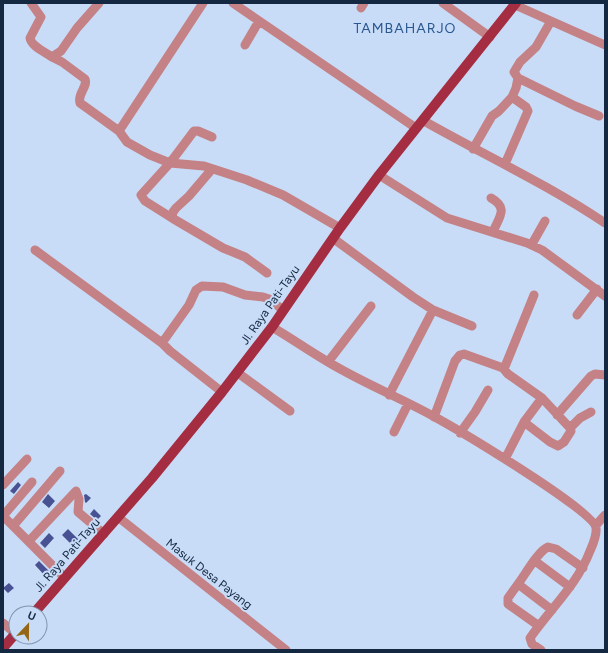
<svg xmlns="http://www.w3.org/2000/svg" width="608" height="653" viewBox="0 0 608 653" font-family="Figtree,sans-serif">
  <rect width="100%" height="100%" fill="#c8dcf7"/>
  <path fill="#485293" d="M18,482L21,485L14,494L10,491Z
    M48,494L55,501L49,508L42,502Z
    M86,494L91,498L86,503L85,502L84,495Z
    M94,509L101,516L97,520L90,514Z
    M68,529L80,541L74,547L62,535Z
    M49,533L54,538L45,548L40,543Z
    M39,561L51,573L46,577L35,565Z
    M9,583L14,588L8,593L3,588Z"/>
  <g fill="none" stroke-linecap="round" stroke-linejoin="round">
    <path stroke="#c48286" stroke-width="9" d="M31,3L41,17L30,38C31,46 45,52 52,57
      M99,3L77,28L61,51L52,57L62,62L85,79C88,87 77,94 80,103L119,131L127,142L150,155L170,163L204,166L247,180L283,195L340,228
      M233,3L416,128
      M443,3L490,37
      M515,5L605,45
      M361,8L364,3
      M245,45L259,21
      M518,78L575,106L599,116
      M424,121C484,155 547,184 605,223
      M119,131L203,3
      M473,149L492,116L499,111L512,97L516,88L518,78L514,72L520,62L536,47L551,21
      M505,164L528,111L526,107L512,97
      M212,169L189,196L176,208L173,212L172,218L223,248L245,257L267,273
      M379,175L447,218L527,243L542,250L605,296
      M491,198C509,208 499,217 493,232
      M172,218L145,201L141,195L170,163L194,131H198L212,137
      M334,239L413,297L433,310
      M532,244L545,221
      M35,250L162,343L170,351L222,392
      M577,315L597,289
      M272,327C296,341 319,358 344,371C373,387 404,400 433,416C455,428 595,511 596,528C597,536 593,544 590,551C577,585 551,608 530,638L532,644L541,650
      M162,343L189,305L196,290L202,286L223,287L245,295L263,297L269,299L283,310
      M328,362L371,306
      M504,369L534,295
      M238,373L290,411
      M389,395L433,310L472,326
      M557,415L591,376L595,374L605,375
      M434,417L455,361L460,355L464,354L503,368L508,374L542,398L570,428L571,431L564,442L558,446L550,442L524,422
      M570,428L580,418L591,412
      M394,432L408,404
      M460,433L475,412L488,390
      M505,459L524,422L542,398
      M3,485L27,459
      M3,516L65,578
      M3,516L32,482
      M118,517L286,650
      M596,525L605,515
      M13,526L60,471
      M29,541L76,491L79,499L78,512L104,534
      M535,561L570,587
      M518,584L508,598V604L539,626
      M552,610L518,584C525,575 538,551 548,547L556,549L583,568
      M3,623L16,634"/>
    <path stroke="#a42d42" stroke-width="10" d="M34,613L152,478L222,392L272,327L340,228L379,175L516,3
      M3,648L16,633"/>
  </g>
  <g text-anchor="middle" dominant-baseline="central" stroke-width="4" stroke-linejoin="round" paint-order="stroke">
    <g font-size="12" fill="#142841" stroke="#c8dcf7">
      <text transform="translate(270 305) rotate(-55)">Jl. Raya Pati-Tayu</text>
      <text transform="translate(67 555) rotate(-49)">Jl. Raya Pati-Tayu</text>
      <text transform="translate(209 574) rotate(38)">Masuk Desa Payang</text>
    </g>
    <g font-size="14" letter-spacing="1" fill="#295790" stroke="#c8dcf7">
      <text x="405" y="28">TAMBAHARJO</text>
    </g>
  </g>
  <rect width="608" height="653" fill="none" stroke="#142841" stroke-width="8"/>
  <g transform="translate(28 625) rotate(22)"><circle r="19" fill="#c8dcf7" stroke="#8094ae"/>
  <path d="M0-3L7 15L0 10L-7 15Z" fill="#956715"/>
  <text y="-6" font-size="11" font-weight="bold" text-anchor="middle" fill="#142841">U</text>
  </g>
</svg>
